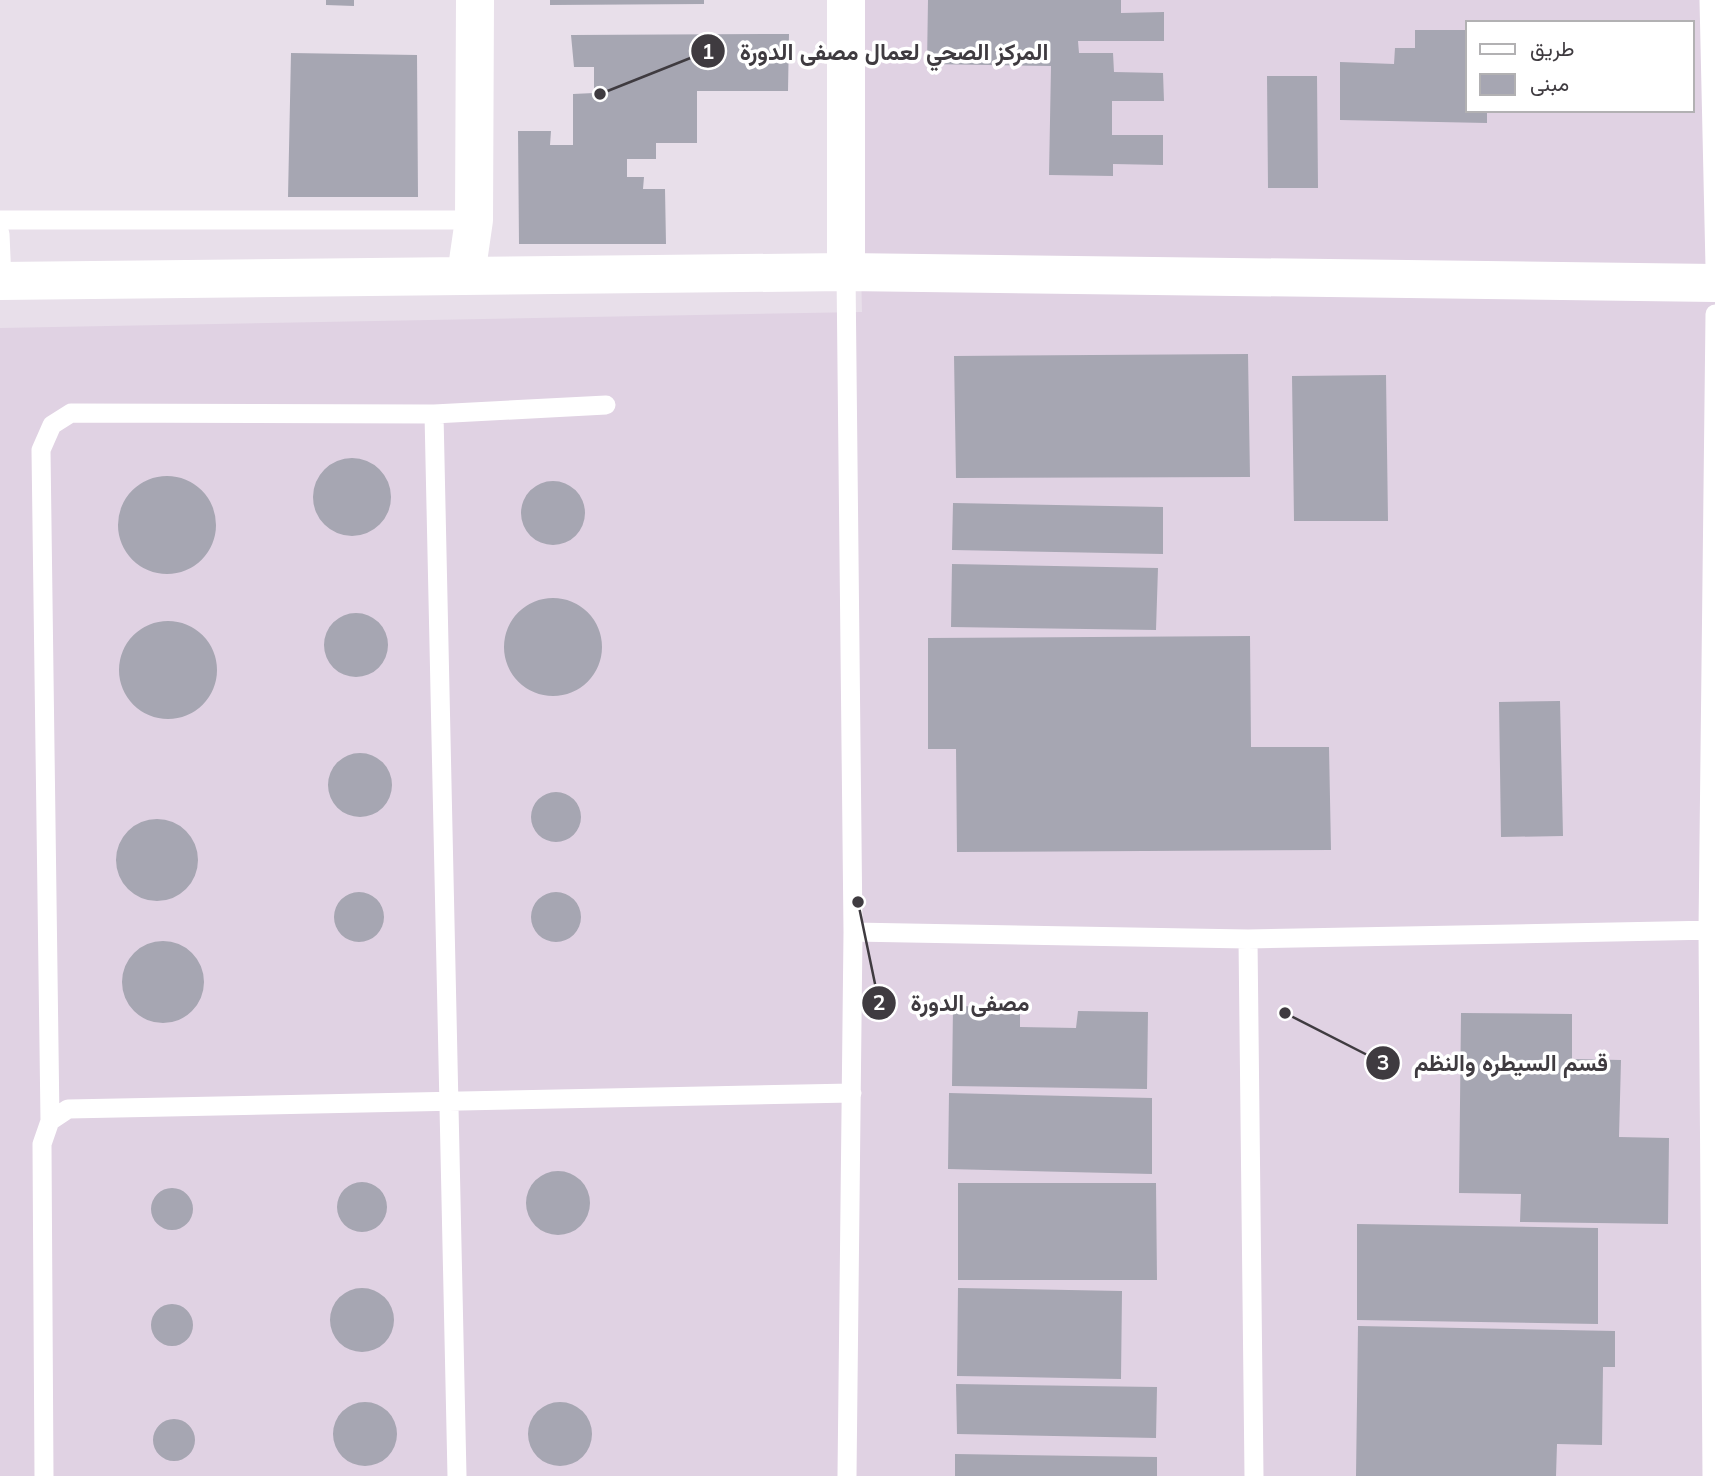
<svg xmlns="http://www.w3.org/2000/svg" width="1715" height="1476" viewBox="0 0 1715 1476" font-family="Mulish,Vazirmatn,sans-serif">
  <rect width="100%" height="100%" fill="#e8dfea"/>
  <path fill="#e0d2e3" fill-rule="evenodd" d="M855,0H1715V1476H0V328L862,312ZM1468,23H1692V110H1468Z"/>
  <path fill="#a6a6b2" d="M326,0H354V6L326,5Z
    M550,0H704V4L550,5Z
    M928,0H1121V13L1164,12V41H1078L1079,53H1113L1114,72L1163,73L1164,101H1112V135H1163V165L1113,164V176L1049,175L1051,66L927,64Z
    M1415,30H1468V110H1487V123L1340,120V62L1394,64L1395,48H1415Z
    M789,34L788,91H697V143H656V159H627V177H644L643,189H665L666,244H519L518,131H551L550,145H573V94L594,93V67H574L571,35Z
    M291,53L417,55L418,197H288Z
    M1267,76H1317L1318,188H1268Z
    M1248,354L1250,477L956,478L954,356Z
    M1386,375L1388,521H1294L1292,376Z
    M313 497a39 39 0 1 1 78 0a39 39 0 1 1-78 0Z
    M118 525a49 49 0 1 1 98 0a49 49 0 1 1-98 0Z
    M521 513a32 32 0 1 1 64 0a32 32 0 1 1-64 0Z
    M953,503L1163,507V554L952,550Z
    M952,564L1158,568L1156,630L951,627Z
    M504 647a49 49 0 1 1 98 0a49 49 0 1 1-98 0Z
    M324 645a32 32 0 1 1 64 0a32 32 0 1 1-64 0Z
    M119 670a49 49 0 1 1 98 0a49 49 0 1 1-98 0Z
    M1250,636L1251,747H1329L1331,850L957,852L956,749H928V638Z
    M1560,701L1563,836L1501,837L1499,702Z
    M328 785a32 32 0 1 1 64 0a32 32 0 1 1-64 0Z
    M531 817a25 25 0 1 1 50 0a25 25 0 1 1-50 0Z
    M116 860a41 41 0 1 1 82 0a41 41 0 1 1-82 0Z
    M531 917a25 25 0 1 1 50 0a25 25 0 1 1-50 0Z
    M334 917a25 25 0 1 1 50 0a25 25 0 1 1-50 0Z
    M122 982a41 41 0 1 1 82 0a41 41 0 1 1-82 0Z
    M953,1006L1020,1007V1027L1076,1028L1078,1011L1148,1012L1147,1089L952,1086Z
    M1461,1013L1572,1014V1059L1621,1060L1619,1137L1669,1138L1668,1224L1520,1222L1521,1194L1459,1193Z
    M949,1093L1152,1098V1174L948,1169Z
    M526 1203a32 32 0 1 1 64 0a32 32 0 1 1-64 0Z
    M337 1207a25 25 0 1 1 50 0a25 25 0 1 1-50 0Z
    M958,1183H1156L1157,1280H958Z
    M151 1209a21 21 0 1 1 42 0a21 21 0 1 1-42 0Z
    M1357,1224L1598,1228V1324L1357,1320Z
    M958,1288L1122,1291L1121,1379L957,1376Z
    M330 1320a32 32 0 1 1 64 0a32 32 0 1 1-64 0Z
    M151 1325a21 21 0 1 1 42 0a21 21 0 1 1-42 0Z
    M1358,1326L1615,1331V1367H1603L1602,1445L1557,1444L1556,1476H1356Z
    M956,1384L1157,1387L1156,1438L957,1434Z
    M528 1434a32 32 0 1 1 64 0a32 32 0 1 1-64 0Z
    M333 1434a32 32 0 1 1 64 0a32 32 0 1 1-64 0Z
    M153 1440a21 21 0 1 1 42 0a21 21 0 1 1-42 0Z
    M955,1454L1157,1457V1476H955Z"/>
  <g fill="none" stroke-linecap="round" stroke-linejoin="round">
    <path stroke="#fff" stroke-width="19" d="M1709,0L1715,267
      M0,220H474
      M0,234L2,281
      M846,272L853,932L847,1476
      M434,414L457,1476
      M853,932L1248,939L1715,930
      M1248,939L1254,1476
      M50,1121L41,450L52,425L71,413L434,414L606,405
      M44,1476L42,1144L50,1121L68,1109L852,1093
      M1712,1476L1708,930L1715,314"/>
    <path stroke="#fff" stroke-width="38" d="M846,0V272
      M466,275L474,220L475,0
      M0,281L846,272L1715,283"/>
  </g>
  <path fill="none" stroke="#3f3b40" stroke-width="2.5" d="M600 94L708 51M858 902L879 1003M1285 1013L1383 1063"/>
  <g fill="#3f3b40" stroke="#fff" stroke-width="2.5">
    <circle cx="600" cy="94" r="7"/>
    <circle cx="858" cy="902" r="7"/>
    <circle cx="1285" cy="1013" r="7"/>
    <circle cx="708" cy="51" r="18"/>
    <circle cx="879" cy="1003" r="18"/>
    <circle cx="1383" cy="1063" r="18"/>
  </g>
  <g font-size="21" text-anchor="middle" font-weight="bold" fill="#fff">
    <text x="708" y="59">1</text>
    <text x="879" y="1010">2</text>
    <text x="1383" y="1070">3</text>
  </g>
  <g font-size="23" text-anchor="middle" font-weight="bold" fill="#3f3b40" stroke="#fff" stroke-width="7" stroke-linejoin="round" paint-order="stroke">
    <text x="894" y="60">المركز الصحي لعمال مصفى الدورة</text>
    <text x="970" y="1011">مصفى الدورة</text>
    <text x="1511" y="1071">قسم السيطره والنظم</text>
  </g>
  <rect x="1466" y="21" width="228" height="91" fill="#ffffff" stroke="#b2b1b3" stroke-width="2"/>
  <rect x="1480" y="44" width="35" height="10" fill="#ffffff" stroke="#b2b1b3" stroke-width="2"/>
  <text x="1530" y="56" font-size="21" fill="#3f3b40">طريق</text>
  <rect x="1480" y="74" width="35" height="21" fill="#a6a6b2" stroke="#b2b1b3" stroke-width="2"/>
  <text x="1530" y="91" font-size="21" fill="#3f3b40">مبنى</text>
</svg>
